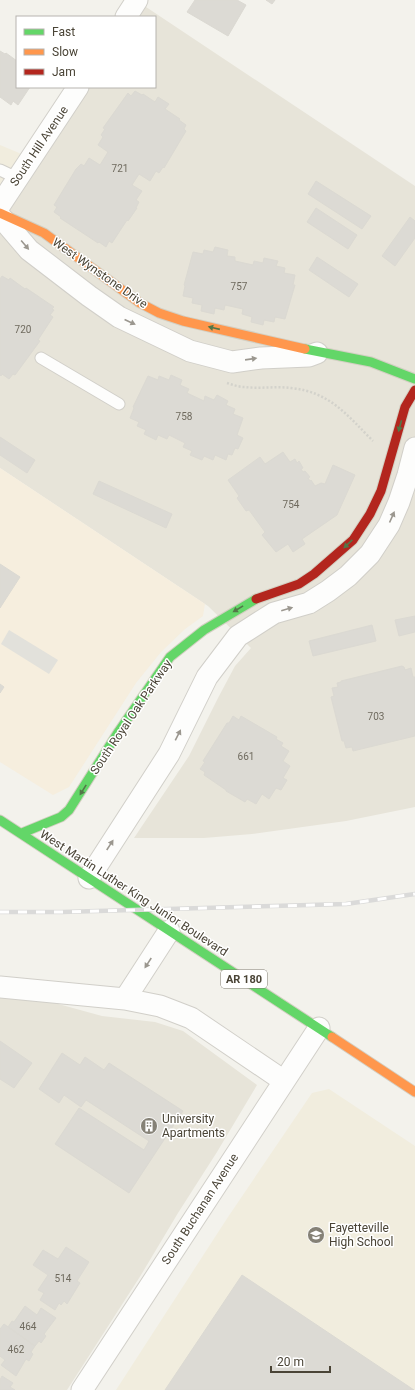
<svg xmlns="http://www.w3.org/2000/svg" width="415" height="1390" viewBox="0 0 415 1390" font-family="Roboto,sans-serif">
  <rect width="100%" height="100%" fill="#f3f2ec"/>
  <path fill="#e7e4d9" d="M137,1L415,186V807L346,821L252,834L204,838H134L189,756L218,698L235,666L251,648L208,606L0,468V205L78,87H155V17H126Z
    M0,988L102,1016L155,1022L183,1031L257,1085L217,1152L178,1213L141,1275L67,1390H0Z"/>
  <path fill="#f6eede" d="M0,468L205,604L203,616L185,629L161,652L136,683L69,787L53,795L0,762Z"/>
  <path fill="#f1edde" d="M0,145L24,155L0,190Z
    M329,1089L415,1146V1390H116L228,1217L312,1093Z"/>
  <path fill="#e2e1db" d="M9,630L58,660L49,674L1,644Z"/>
  <path fill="#dcdad4" stroke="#dbd9d2" d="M195,0H237L246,5L228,36L187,12Z
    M266,0H275L272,4Z
    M0,51L5,54L6,53L17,61V87H30L18,105L13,101L11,105L0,97Z
    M135,91L142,95L143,94L155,102L158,97L169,104L165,109L180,119L179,120L186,125L184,129L186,131L164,168L163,167L159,173L156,171L150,181L139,174L132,185L142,191L136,200L139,202L136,208H137L128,221L127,220L112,243L109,241L106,247L99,242L98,243L60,218L61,217L54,212L57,207L54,205L76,169L81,164L84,166L89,158L100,165L108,152L98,145L103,137L101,135L105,129L103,128L128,93L131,96Z
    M316,181L371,216L362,229L308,194Z
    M316,208L357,235L348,249L307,222Z
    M410,217L415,221V238L395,266L382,256Z
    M215,247L228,250L227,256L235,257V261L253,265L254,261L263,263L264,258L278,261L276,266L285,268L284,273L295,275L293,285H295L285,319L275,317L274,322L264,320L263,325L251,322L252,317L242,314L243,309L225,305L224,310L215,308L214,314L201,311L202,305L192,303L193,298L183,296L185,286L184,285L193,252L203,254L204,250L213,252Z
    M317,257L358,284L349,297L309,270Z
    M2,276L9,280L10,278L25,289L26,288L54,307L52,309L54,310L50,315L53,317L38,340L40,341L15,375L13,374L9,379L2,374L1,376L0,375V279Z
    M171,375L182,380L180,385L189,389L187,393L204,401L205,396L214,400L217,395L228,401L226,405L235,409L233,414L243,418L237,435L243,438L238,449L235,448L232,455L228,454L226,460L215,455L213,460L204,456L202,460L190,455L192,451L183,447L185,443L169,435L167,439L158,435L156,440L144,434L146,430L137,426L139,422L130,418L134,408L133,407L148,376L158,380L159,376L169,380Z
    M0,437L35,460L27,473L0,455Z
    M283,452L290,462L295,459L297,463L299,461L303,468L301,469L303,472L305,471L310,477L308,478L310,481L311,480L315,486L321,483L325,484L333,465L355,475L337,515L302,539L305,544L293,552L288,544L276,552L262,535L265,532L249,510L246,511L237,498L239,496L228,480L260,457L265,464Z
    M99,481L172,514L166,528L93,494Z
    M0,564L20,577L0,608Z
    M415,616V632L399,636L395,620Z
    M372,625L376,641L313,656L309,641Z
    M402,666L404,667L405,670L411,668L413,677H415V736L353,751L352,747L346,748L344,741H342L331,697L334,696L332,688L338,687L337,683L341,682V681Z
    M0,684L4,687L0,693Z
    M233,716L239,720L241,716L277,737L276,739L283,743L281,746L289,751L283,761L290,766L283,778L287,780L281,790L276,788L269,799L262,794L256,804L247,799L245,802L226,791V790L204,775L205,772L200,769L205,762L203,761L227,723H229Z
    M0,1041L32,1063L14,1088L0,1079Z
    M62,1053L80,1065L85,1057L104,1070L109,1063L183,1111L129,1193L55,1144L79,1108L144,1150L149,1141L86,1100L81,1107L64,1095L59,1103L39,1089Z
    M66,1247L89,1262L77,1281L80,1283L67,1304L64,1301L61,1305L59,1303L55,1310L40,1300L44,1293L38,1290L48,1275L33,1265L43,1250L58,1259Z
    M242,1275L414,1390H165Z
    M25,1306L37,1315L41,1308L56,1318L44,1334L46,1336L41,1343L39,1341L35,1346L8,1327L12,1321L14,1322Z
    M4,1324L35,1346L31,1352L33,1354L29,1361L26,1359L16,1376L1,1365L5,1360L0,1356V1329Z
    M2,1376L13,1383L10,1387L15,1390H0V1380Z"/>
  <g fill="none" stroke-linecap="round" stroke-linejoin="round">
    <g stroke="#d1cfc9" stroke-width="13">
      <path id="lane" d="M0,170L17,178
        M41,358L119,404"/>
    </g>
    <g stroke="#d1cfc9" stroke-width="23">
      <path id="street" d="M126,17L137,0
        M0,205L78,87
        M0,216L29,250L89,296L119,317L190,351L232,362L261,358L309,356L317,353
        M89,878L169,754L207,677L238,636L274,613L309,603L328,591L348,576L370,554L389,525L399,502L408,475L415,448
        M0,987L125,999L160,1006L191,1018L284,1081
        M125,999L169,931
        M82,1390L319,1028"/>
    </g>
    <g stroke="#d3cfc2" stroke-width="11">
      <path id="fast" d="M305,349L371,362L415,379
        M0,820L332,1037
        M22,833L61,817L69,810L119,731L170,657L204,630L256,599"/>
    </g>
    <g stroke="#d3cfc2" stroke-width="11">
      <path id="slow" d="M0,213L44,233L140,303L159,313L183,321L305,349
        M332,1037L415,1092"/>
    </g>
    <g stroke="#d3cfc2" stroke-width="11">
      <path id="jam" d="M256,599L299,584L314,574L353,540L370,514L381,491L405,407L415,390"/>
    </g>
    <path stroke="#d3d2cb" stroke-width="2.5" stroke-dasharray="2 2" stroke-linecap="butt" d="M227,383C233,385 239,387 245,387C260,389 276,386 291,388C330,392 347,415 373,441"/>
    <use href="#lane" stroke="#fdfdfc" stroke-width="11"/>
    <use href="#street" stroke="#fdfdfc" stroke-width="21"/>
    <use href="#fast" stroke="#63d668" stroke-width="9"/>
    <use href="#slow" stroke="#ff974d" stroke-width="9"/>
    <use href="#jam" stroke="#b3261e" stroke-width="9"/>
    <g stroke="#dadad9" stroke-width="4.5">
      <path id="rail" d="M0,912H62L346,904L415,894"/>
    </g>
    <use href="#rail" stroke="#fff" stroke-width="3" stroke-dasharray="9" stroke-linecap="butt"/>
  </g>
  <defs><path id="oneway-solid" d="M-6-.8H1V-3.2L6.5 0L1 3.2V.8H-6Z"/></defs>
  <g fill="#9b978f">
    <use href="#oneway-solid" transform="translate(25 245) rotate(50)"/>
    <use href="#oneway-solid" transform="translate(130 322) rotate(25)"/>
    <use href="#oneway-solid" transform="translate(251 359) rotate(-8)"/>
    <use href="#oneway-solid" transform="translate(392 517) rotate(-66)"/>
    <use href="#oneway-solid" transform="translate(287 609) rotate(-16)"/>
    <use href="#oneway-solid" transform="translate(178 735) rotate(-63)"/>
    <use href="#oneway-solid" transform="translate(110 845) rotate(-57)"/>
    <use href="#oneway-solid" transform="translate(148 963) rotate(123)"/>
  </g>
  <g fill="#537748">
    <use href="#oneway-solid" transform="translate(214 328) rotate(-167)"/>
    <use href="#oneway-solid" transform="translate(400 426) rotate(105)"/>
    <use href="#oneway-solid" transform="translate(348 544) rotate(137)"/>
    <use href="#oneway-solid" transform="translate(238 609) rotate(149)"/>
    <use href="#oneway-solid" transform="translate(83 790) rotate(122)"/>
  </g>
  <defs>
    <g id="building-disc" transform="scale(0.9)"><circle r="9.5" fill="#858176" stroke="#fff"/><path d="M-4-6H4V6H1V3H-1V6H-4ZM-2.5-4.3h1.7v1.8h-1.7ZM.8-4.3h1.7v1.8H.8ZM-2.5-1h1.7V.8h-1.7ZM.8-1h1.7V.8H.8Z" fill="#fff"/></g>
    <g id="school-disc" transform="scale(0.9)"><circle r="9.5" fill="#858176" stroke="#fff"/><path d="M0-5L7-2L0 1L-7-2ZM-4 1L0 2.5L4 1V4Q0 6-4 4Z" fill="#fff"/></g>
  </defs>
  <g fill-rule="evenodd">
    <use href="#building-disc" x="149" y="1126"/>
    <use href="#school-disc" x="316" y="1235"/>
  </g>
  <g text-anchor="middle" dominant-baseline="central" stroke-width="3" stroke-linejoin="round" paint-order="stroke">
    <g font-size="10" fill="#6f6a5e">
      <text x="120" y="168">721</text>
      <text x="239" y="286">757</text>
      <text x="23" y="329">720</text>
      <text x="184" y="416">758</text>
      <text x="291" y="504">754</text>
      <text x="376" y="716">703</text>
      <text x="246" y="756">661</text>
      <text x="63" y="1278">514</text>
      <text x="28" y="1326">464</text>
      <text x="16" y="1349">462</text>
    </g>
    <rect fill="#fff" stroke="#807c72" stroke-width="1" x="221" y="970" width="46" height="18" rx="3"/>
    <g font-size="11" font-weight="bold" fill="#4a4436">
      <text x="244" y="979">AR 180</text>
    </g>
    <g font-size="12" fill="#4a4436" stroke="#fff">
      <text transform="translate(39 146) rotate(-56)">South Hill Avenue</text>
      <text transform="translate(100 273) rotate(35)">West Wynstone Drive</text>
      <text transform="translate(131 717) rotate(-56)">South Royal Oak Parkway</text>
      <text transform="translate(134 893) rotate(33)">West Martin Luther King Junior Boulevard</text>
      <text transform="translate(200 1209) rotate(-57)">South Buchanan Avenue</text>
    </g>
    <g font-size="12" fill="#4a4436" stroke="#fff" text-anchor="start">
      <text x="162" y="1119">University<tspan x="162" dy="14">Apartments</tspan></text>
      <text x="329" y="1228">Fayetteville<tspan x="329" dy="14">High School</tspan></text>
    </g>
  </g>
  <rect x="16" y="16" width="140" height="72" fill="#ffffff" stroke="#b7b4af"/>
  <rect x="24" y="29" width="20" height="6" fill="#63d668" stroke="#b7b4af"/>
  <text x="52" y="36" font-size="12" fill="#4a4436">Fast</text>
  <rect x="24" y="49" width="20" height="6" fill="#ff974d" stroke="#b7b4af"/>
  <text x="52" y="56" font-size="12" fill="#4a4436">Slow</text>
  <rect x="24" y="69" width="20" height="6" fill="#b3261e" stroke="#b7b4af"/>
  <text x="52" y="76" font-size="12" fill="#4a4436">Jam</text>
  <path d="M271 1366v6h59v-6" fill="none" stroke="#4a4436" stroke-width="2"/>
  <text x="277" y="1366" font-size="12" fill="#4a4436" stroke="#ffffff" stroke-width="3" paint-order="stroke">20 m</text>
</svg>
